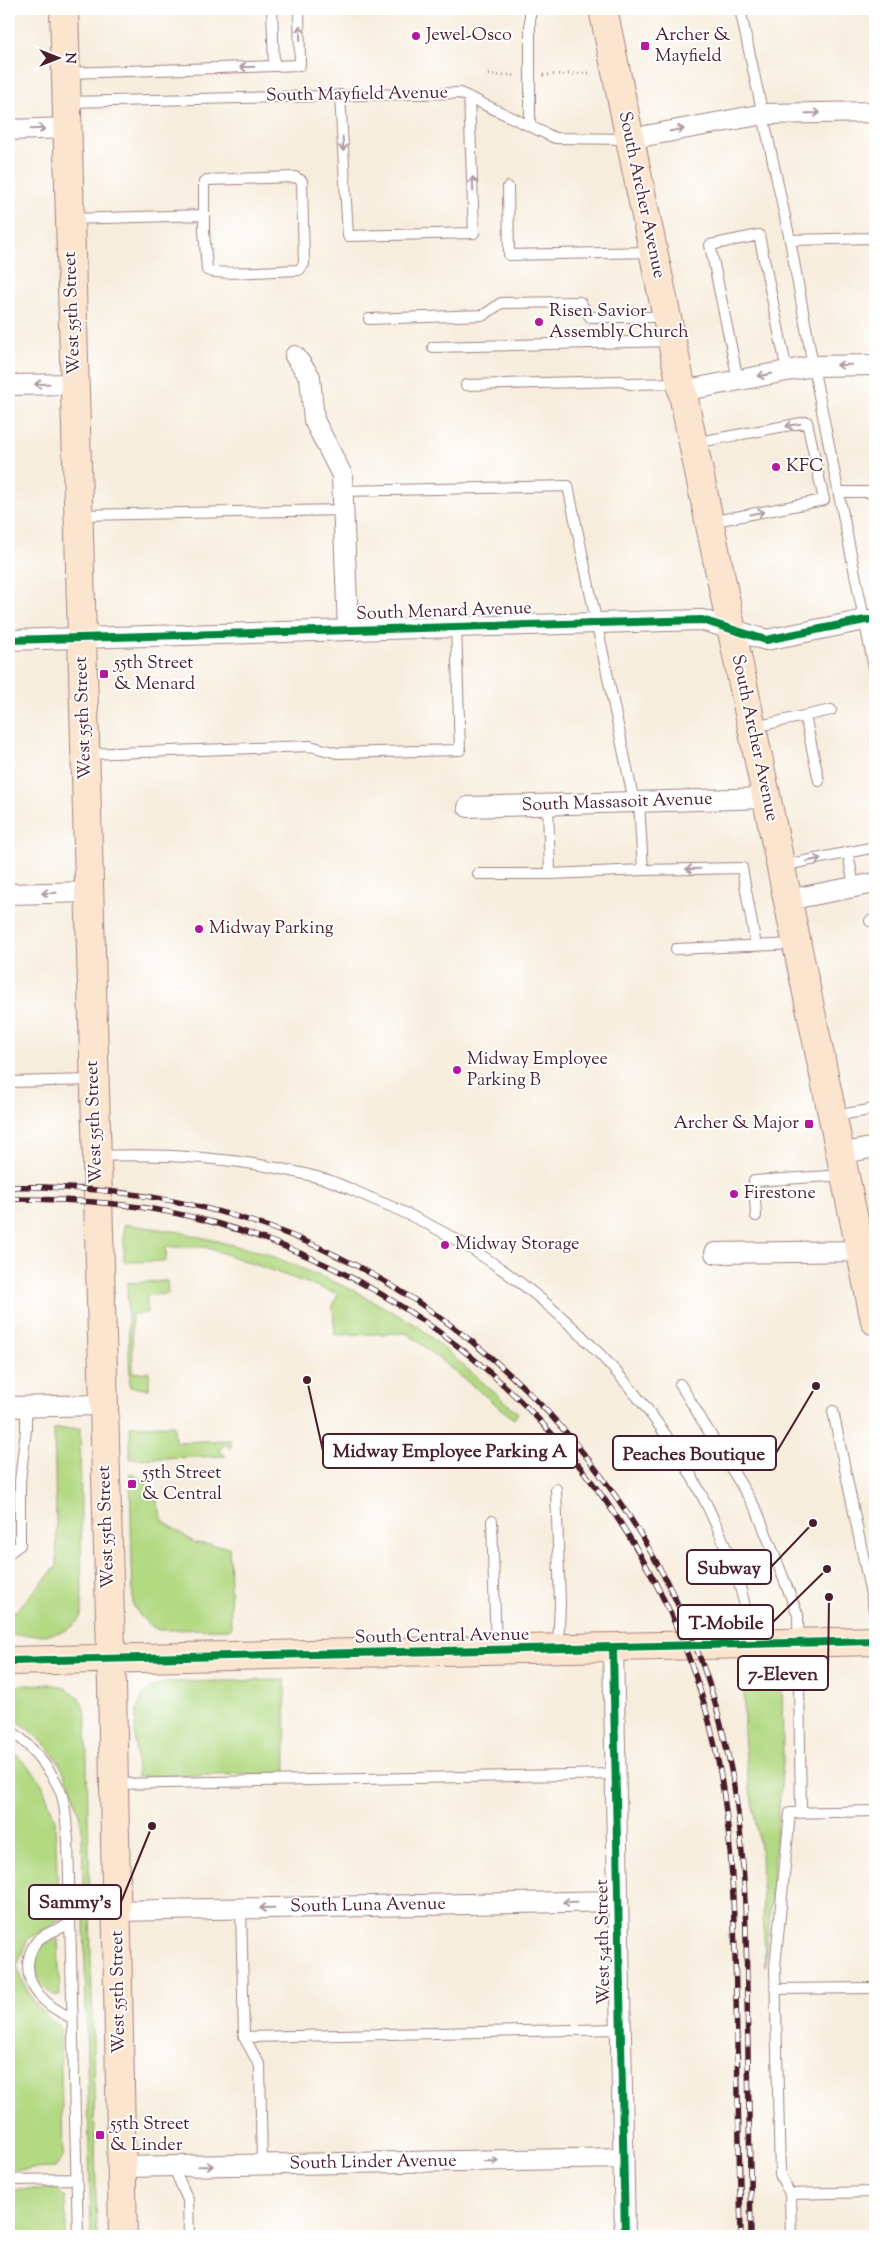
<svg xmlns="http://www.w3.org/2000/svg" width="884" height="2245" viewBox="0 0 884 2245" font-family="'Sorts Mill Goudy',serif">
  <rect width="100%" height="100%" fill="#fff"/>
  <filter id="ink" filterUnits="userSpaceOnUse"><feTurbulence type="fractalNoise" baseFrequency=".02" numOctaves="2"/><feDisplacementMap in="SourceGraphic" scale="10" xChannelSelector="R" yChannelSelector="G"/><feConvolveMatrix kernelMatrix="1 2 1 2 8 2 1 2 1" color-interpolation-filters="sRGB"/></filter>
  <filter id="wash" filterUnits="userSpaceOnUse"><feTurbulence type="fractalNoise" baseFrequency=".0096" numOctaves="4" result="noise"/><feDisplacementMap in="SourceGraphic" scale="20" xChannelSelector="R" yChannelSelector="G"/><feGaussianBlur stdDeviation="1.12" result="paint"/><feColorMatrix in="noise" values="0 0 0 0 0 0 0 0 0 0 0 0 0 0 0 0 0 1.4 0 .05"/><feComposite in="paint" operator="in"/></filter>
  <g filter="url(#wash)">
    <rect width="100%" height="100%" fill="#f7eddd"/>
    <path fill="#b3d983" stroke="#7e7c57" d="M124,1224L180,1232L265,1253L353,1290L418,1326L518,1413L514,1419L407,1333L335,1335L333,1306L338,1294L205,1247H166V1261L124,1262Z
      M167,1281L168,1294L147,1295V1313L132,1314L133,1373L149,1372V1389L130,1387L127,1283Z
      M174,1425L175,1442L231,1440V1449L225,1444L219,1451L226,1456L130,1459V1426Z
      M80,1428L82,1614C69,1641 35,1634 9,1635V1611H16L57,1566L54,1429Z
      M130,1473L143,1480L155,1494L163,1521L195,1543L229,1547L231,1629L159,1630C146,1624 140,1617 133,1605Z
      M744,1668H782L783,1762L765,1966L761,1853L747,1772L744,1732Z
      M285,1680L286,1773L137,1777C137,1743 123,1684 171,1682Z
      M49,1684C72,1688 82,1695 86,1718L97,2236H91L82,1828C72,1776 55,1744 9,1716V1686Z
      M9,1747L40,1779L55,1819L59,1920L28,1939L17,1966C28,1995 35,2009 60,2027L63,2156L55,2168L9,2170Z
      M58,1939L60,1996H53C50,1993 45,1989 42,1985C35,1976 32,1951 43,1944C47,1942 54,1941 58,1939Z
      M9,2189H57L65,2198L66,2236H9Z"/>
  </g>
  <g filter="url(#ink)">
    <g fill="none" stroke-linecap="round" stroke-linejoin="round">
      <g stroke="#a08684" stroke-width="12">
        <path id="lane" d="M740,9L790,240L813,366L875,673
          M274,66L300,65L299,9
          M67,73L274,66L272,9
          M340,95L348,236L474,233L469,97
          M68,102L460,93L555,138L628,139
          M530,126V9
          M295,177L302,181L304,264L299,270C285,270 216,276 207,270L204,231V182L207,180Z
          M508,187L509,255L652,252
          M71,219L204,215
          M790,240L875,238
          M369,319L484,315L501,303L580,302L590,317H665
          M433,347L670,341
          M738,380L710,245L759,235L787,371
          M466,385L620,381L630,384L679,383
          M694,443L807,422L824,500L710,522
          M343,491L568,486L634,802
          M839,492H875
          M80,515L344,510
          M805,716L819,781
          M754,727L831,710
          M86,754L310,746L337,753L460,750L456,627
          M848,853L854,887
          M781,866L875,847
          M643,870L742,868L756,946
          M478,874H550L548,805
          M550,874L643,870L639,802
          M870,921L875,920
          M676,949L796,944
          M9,1082L93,1080
          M834,1116L875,1109
          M97,1156C174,1153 254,1159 328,1180C343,1185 358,1193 373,1199C523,1259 658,1386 721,1536C736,1572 748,1604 750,1643
          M756,1216L754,1181L844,1175
          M680,1384L757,1511L798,1615L801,1812
          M833,1411L875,1614
          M556,1489L560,1603L558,1648
          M492,1521L496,1649
          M9,1553L20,1545V1481L26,1430V1407
          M9,1730C27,1740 59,1778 63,1800C66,1812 66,1826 68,1839L78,2236
          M115,1784L616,1774
          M241,1909L244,2037L260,2066L262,2165
          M70,1924C59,1929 47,1932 38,1940C31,1947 29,1955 28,1964C27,1992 50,2008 72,2018
          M775,1989L875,1988
          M244,2037L621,2029
          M173,2166L188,2200L189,2236
          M9,2180L76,2179
          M790,2194L875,2192
          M791,2236L790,2194L780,2175L775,1967L790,1813L875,1811"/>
      </g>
      <g stroke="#a08684" stroke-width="22">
        <path id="street" d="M9,130L68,128
          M629,139L764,114L875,112
          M295,356L310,377L314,420L342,475L348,630
          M9,385L75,384
          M682,391L813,366L875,365
          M9,640L702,620L766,640L865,620H875
          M468,807L766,798
          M9,894L89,892
          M787,900L875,883
          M840,1154L875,1147
          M715,1253L861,1251
          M9,1407L103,1405
          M613,1648L625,2236
          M117,1911L618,1901
          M122,2167L624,2158"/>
      </g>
      <g stroke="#a08684" stroke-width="30">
        <path id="secondary" d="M64,9L112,1686L123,2236
          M603,9L875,1321
          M9,1661L875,1641"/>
      </g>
      <path stroke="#a08684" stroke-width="3" stroke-dasharray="1 4" stroke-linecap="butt" d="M488,75H518
        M543,75L591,73"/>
      <use href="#lane" stroke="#fff" stroke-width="10"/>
      <use href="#street" stroke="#fff" stroke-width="20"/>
      <use href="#secondary" stroke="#fce5cf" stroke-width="28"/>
      <g stroke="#4a1f2b" stroke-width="5.5">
        <path id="rail" d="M9,1187C119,1185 233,1205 333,1254C532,1349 683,1539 728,1755C745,1832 746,1912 747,1991C748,2073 750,2155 751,2236
          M9,1199C80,1199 151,1204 219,1224C462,1294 660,1498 715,1746C733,1828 734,1911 736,1994C737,2075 739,2156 741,2236"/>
      </g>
      <use href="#rail" stroke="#fff" stroke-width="4" stroke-dasharray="11" stroke-linecap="butt"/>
      <g stroke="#fff" stroke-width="11">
        <path id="cycleway" d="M9,640L702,620L766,640L865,620H875
          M613,1648L625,2236
          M9,1661L875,1641"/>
      </g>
      <use href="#cycleway" stroke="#00873e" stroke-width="8"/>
    </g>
    <defs><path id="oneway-shaft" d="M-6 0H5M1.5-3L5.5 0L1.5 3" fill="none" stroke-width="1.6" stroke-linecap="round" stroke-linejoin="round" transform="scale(1.25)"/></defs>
    <g stroke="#ae9aa0">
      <use href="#oneway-shaft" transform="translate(300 33) rotate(-92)"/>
      <use href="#oneway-shaft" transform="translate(247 67) rotate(178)"/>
      <use href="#oneway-shaft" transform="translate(813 113) rotate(-1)"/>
      <use href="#oneway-shaft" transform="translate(38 129) rotate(-2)"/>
      <use href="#oneway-shaft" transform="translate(677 130) rotate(-10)"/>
      <use href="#oneway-shaft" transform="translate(343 144) rotate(87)"/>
      <use href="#oneway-shaft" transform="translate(473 184) rotate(-92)"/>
      <use href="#oneway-shaft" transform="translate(844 365) rotate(179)"/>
      <use href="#oneway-shaft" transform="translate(765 375) rotate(169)"/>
      <use href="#oneway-shaft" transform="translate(42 384) rotate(179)"/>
      <use href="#oneway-shaft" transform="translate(793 425) rotate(170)"/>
      <use href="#oneway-shaft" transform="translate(757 513) rotate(-11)"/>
      <use href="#oneway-shaft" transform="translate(814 860) rotate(-12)"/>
      <use href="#oneway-shaft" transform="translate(693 869) rotate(179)"/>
      <use href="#oneway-shaft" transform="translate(49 893) rotate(178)"/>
      <use href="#oneway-shaft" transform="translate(570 1902) rotate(179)"/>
      <use href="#oneway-shaft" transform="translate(267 1908) rotate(179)"/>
      <use href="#oneway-shaft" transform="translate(491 2161) rotate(-1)"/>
      <use href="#oneway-shaft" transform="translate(206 2166) rotate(-1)"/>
    </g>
  </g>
  <g fill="#b5179e" stroke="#fff" stroke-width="2">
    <circle cx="416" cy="36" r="5"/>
    <rect x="640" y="41" width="10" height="10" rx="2.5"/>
    <circle cx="539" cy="322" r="5"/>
    <circle cx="776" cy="467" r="5"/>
    <rect x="99" y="669" width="10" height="10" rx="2.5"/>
    <circle cx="199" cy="929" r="5"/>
    <circle cx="457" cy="1070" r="5"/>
    <rect x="804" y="1119" width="10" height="10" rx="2.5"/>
    <circle cx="734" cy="1194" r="5"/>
    <circle cx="445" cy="1245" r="5"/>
    <rect x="127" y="1479" width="10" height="10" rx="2.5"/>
    <rect x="95" y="2130" width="10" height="10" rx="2.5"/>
  </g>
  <g text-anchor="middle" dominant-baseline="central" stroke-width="4" stroke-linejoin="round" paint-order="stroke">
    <g font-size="18" fill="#4a1f2b" stroke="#fff" text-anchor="start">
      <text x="426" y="36">Jewel-Osco</text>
      <text x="655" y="36">Archer &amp;<tspan x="655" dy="21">Mayfield</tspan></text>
      <text x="549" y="312">Risen Savior<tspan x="549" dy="21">Assembly Church</tspan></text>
      <text x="786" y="467">KFC</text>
      <text x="114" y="664">55th Street<tspan x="114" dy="21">&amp; Menard</tspan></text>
      <text x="209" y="929">Midway Parking</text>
      <text x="467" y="1060">Midway Employee<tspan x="467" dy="21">Parking B</tspan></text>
      <text x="799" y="1124" text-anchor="end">Archer &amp; Major</text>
      <text x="744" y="1194">Firestone</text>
      <text x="455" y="1245">Midway Storage</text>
      <text x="142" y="1474">55th Street<tspan x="142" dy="21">&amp; Central</tspan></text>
      <text x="110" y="2125">55th Street<tspan x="110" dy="21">&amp; Linder</tspan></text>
    </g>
    <g font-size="18" fill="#4a1f2b" stroke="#fff">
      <text transform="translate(357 95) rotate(-1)">South Mayfield Avenue</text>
      <text transform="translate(641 195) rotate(78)">South Archer Avenue</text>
      <text transform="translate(73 313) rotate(-92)">West 55th Street</text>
      <text transform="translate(444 612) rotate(-2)">South Menard Avenue</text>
      <text transform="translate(84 718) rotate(-92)">West 55th Street</text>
      <text transform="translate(754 738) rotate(78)">South Archer Avenue</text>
      <text transform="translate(617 803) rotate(-2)">South Massasoit Avenue</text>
      <text transform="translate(95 1122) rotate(-92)">West 55th Street</text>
      <text transform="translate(107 1527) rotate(-92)">West 55th Street</text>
      <text transform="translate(442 1637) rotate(-1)">South Central Avenue</text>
      <text transform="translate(368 1906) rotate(-1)">South Luna Avenue</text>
      <text transform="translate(604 1942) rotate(-91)">West 54th Street</text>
      <text transform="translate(119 1992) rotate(-91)">West 55th Street</text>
      <text transform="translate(373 2163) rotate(-1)">South Linder Avenue</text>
    </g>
  </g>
  <path fill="none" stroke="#4a1f2b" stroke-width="2" d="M307 1380L323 1451M816 1386L776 1453M813 1523L771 1567M827 1569L773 1622M829 1597L828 1673M152 1826L121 1902"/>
  <g fill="#4a1f2b" stroke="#fff" stroke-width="2">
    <circle cx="307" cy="1380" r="5"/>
    <circle cx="816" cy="1386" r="5"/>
    <circle cx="813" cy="1523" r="5"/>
    <circle cx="827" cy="1569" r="5"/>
    <circle cx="829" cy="1597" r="5"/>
    <circle cx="152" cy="1826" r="5"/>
  </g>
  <g fill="#fff" stroke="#4a1f2b" stroke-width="2">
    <rect x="323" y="1434" width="254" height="34" rx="5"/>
    <rect x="613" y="1436" width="163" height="34" rx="5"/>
    <rect x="687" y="1550" width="84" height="34" rx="5"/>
    <rect x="678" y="1605" width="95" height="34" rx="5"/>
    <rect x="738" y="1656" width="90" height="34" rx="5"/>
    <rect x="29" y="1885" width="92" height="34" rx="5"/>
  </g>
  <g font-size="19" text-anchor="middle" font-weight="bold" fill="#4a1f2b">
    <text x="450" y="1457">Midway Employee Parking A</text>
    <text x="694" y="1460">Peaches Boutique</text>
    <text x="729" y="1574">Subway</text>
    <text x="726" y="1629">T-Mobile</text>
    <text x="783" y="1680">7-Eleven</text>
    <text x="75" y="1908">Sammy’s</text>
  </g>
  <rect width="884" height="2245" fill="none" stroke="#fff" stroke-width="30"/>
  <g transform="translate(58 58) rotate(90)" stroke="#ffffff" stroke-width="4" paint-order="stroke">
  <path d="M0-4L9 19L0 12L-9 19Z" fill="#4a1f2b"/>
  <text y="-8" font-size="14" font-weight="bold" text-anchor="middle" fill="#4a1f2b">N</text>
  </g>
</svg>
